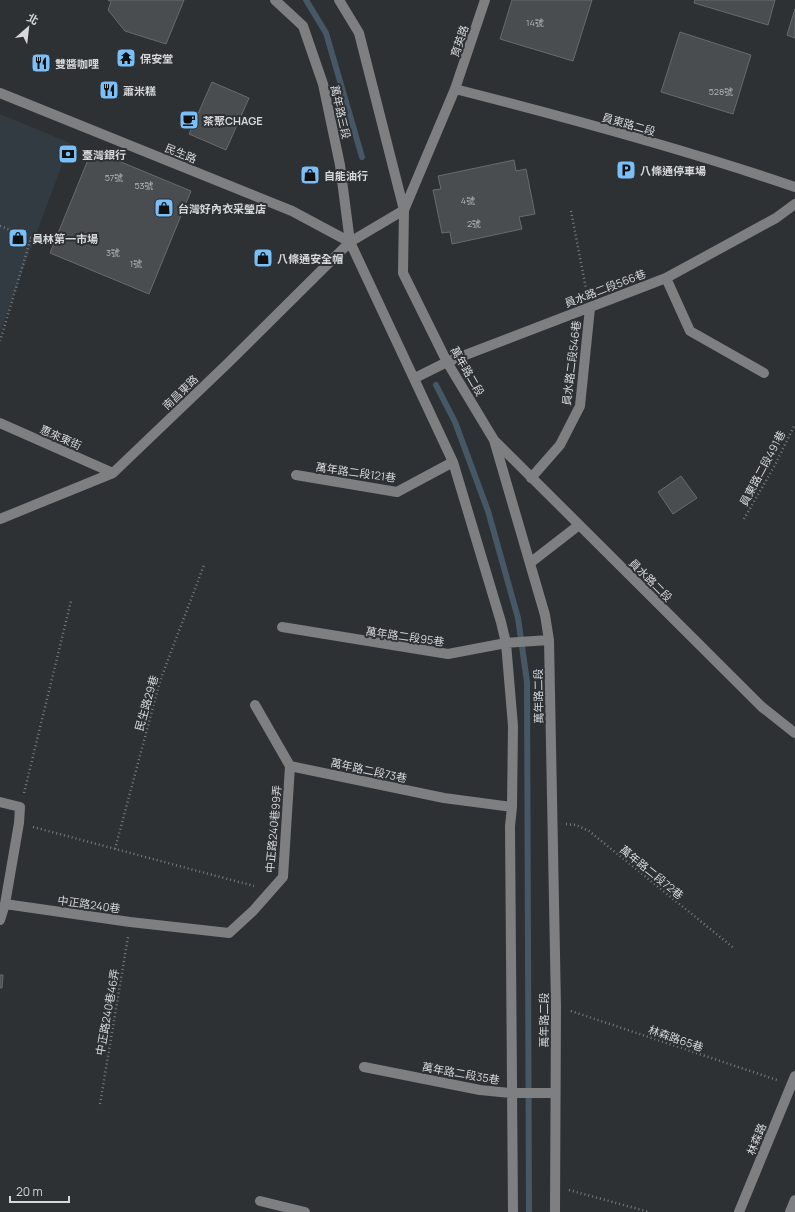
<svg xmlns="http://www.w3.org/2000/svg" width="795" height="1212" viewBox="0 0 795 1212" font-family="Manrope,'Noto Sans TC',sans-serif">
  <rect width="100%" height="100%" fill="#2d3134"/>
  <path fill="#323a42" d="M0,114L70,143L0,332Z"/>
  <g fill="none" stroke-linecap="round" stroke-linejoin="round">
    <path stroke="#465765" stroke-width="6" d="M306,0L326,33L362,157
      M436,385L455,422L488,511L518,618L527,682L529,1212"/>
  </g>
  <path fill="#494d50" stroke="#676b6f" d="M108,0H184L166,44L125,31L108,10L111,2Z
    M512,0H592L573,61L500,39Z
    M695,0H775L768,25L694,3Z
    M795,9V38L787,35Z
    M680,32L751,55L733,114L661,92Z
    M212,82L249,98L226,150L189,134Z
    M92,150L191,191L149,294L50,253Z
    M514,160L516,171L526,169L535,214L519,217L522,229L452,244L450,232L442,233L433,190L441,189L438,176Z
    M681,476L697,498L673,514L658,492Z
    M0,975H3L2,988H0Z"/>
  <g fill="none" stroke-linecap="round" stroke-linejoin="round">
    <path stroke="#797c7f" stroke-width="2.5" stroke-dasharray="1 3" stroke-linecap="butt" d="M571,211L587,294
      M0,226L31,238L0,341
      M744,519L775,465L795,424
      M24,793L71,601
      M566,824L576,825L589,831L735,949
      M33,827L254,886
      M115,849L160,681L204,565
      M571,1011L777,1080
      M100,1104L128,937
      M569,1190L649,1212"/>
    <path stroke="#7d7f81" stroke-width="10" d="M275,0L303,26L323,84L340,165L350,242L453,462L501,622L506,643L513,726L512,807L510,826L513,1212
      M339,0L359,33L404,210L403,273L447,362L494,440L545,615L549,640L556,1006L555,1212
      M455,89C569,118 684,149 795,187
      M0,93L292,211L350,242
      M666,278L690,331L764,373
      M415,378L447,362L666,278L776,218L795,204
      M0,423L113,473
      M496,442L762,707L795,733
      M296,475L397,492L453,462
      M531,478L560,445L580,406L590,308
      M0,519L113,473L227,364L350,242L404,210L455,89L485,0
      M530,563L579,525
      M282,627L448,654L506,643L549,640
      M255,705L290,766L444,798L512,807
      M0,802L20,807L19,823L5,904L130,922L229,933L253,911L283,877L290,766
      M0,920L5,904
      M364,1067L480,1090L511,1093H555
      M260,1201L305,1212
      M739,1212L795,1076
      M790,1212L795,1200"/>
  </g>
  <defs>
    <g id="temple-square" transform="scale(1)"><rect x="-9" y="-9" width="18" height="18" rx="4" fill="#7abff8" stroke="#2d3134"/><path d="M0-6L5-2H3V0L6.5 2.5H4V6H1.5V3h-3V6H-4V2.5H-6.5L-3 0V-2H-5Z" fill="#111"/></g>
    <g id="restaurant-square" transform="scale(1)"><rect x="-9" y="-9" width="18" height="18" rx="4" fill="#7abff8" stroke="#2d3134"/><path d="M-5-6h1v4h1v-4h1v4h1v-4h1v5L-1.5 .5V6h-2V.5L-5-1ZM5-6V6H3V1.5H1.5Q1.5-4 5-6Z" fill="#111"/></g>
    <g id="cafe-square" transform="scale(1)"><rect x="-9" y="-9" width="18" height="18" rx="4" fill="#7abff8" stroke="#2d3134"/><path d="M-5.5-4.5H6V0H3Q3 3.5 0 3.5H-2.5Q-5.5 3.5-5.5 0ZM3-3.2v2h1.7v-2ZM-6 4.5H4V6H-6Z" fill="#111"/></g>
    <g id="bank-square" transform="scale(1)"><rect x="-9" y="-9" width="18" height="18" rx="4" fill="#7abff8" stroke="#2d3134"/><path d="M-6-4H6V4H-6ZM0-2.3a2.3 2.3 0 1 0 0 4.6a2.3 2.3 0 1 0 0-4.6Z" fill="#111"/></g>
    <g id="parking-square" transform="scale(1)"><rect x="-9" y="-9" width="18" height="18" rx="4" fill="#7abff8" stroke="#2d3134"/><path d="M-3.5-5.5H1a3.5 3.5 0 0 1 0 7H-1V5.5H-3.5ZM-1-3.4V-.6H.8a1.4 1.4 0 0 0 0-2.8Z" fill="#111"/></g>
    <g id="shop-square" transform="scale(1)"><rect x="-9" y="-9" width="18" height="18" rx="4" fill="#7abff8" stroke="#2d3134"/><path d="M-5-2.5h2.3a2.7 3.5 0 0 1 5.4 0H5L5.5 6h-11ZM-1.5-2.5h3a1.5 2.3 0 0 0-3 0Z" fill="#111"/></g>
  </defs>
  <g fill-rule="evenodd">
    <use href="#temple-square" x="126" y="58"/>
    <use href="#restaurant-square" x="41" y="63"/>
    <use href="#restaurant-square" x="109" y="90"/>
    <use href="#cafe-square" x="189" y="120"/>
    <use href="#bank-square" x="68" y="154"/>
    <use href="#parking-square" x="626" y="170"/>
    <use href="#shop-square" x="310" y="175"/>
    <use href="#shop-square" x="164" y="208"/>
    <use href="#shop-square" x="18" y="238"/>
    <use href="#shop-square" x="263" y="258"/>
  </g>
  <g text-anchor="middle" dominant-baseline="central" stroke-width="4" stroke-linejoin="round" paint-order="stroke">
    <g font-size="9" fill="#b3b5b8">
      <text x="535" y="22">14號</text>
      <text x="721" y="91">528號</text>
      <text x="114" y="177">57號</text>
      <text x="144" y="185">53號</text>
      <text x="468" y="200">4號</text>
      <text x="474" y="223">2號</text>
      <text x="113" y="252">3號</text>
      <text x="136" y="263">1號</text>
    </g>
    <g font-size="11" fill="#d6d8da" stroke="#2d3134">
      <text transform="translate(459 41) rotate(-71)">育英路</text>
      <text transform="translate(341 112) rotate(77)">萬年路三段</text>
      <text transform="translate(629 124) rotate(16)">員東路二段</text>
      <text transform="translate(181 153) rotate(22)">民生路</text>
      <text transform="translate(605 288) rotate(-21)">員水路二段566巷</text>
      <text transform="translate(571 363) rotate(-83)">員水路二段546巷</text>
      <text transform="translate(468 371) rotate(60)">萬年路二段</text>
      <text transform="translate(180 392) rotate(-44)">南昌東路</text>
      <text transform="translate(61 437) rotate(24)">惠來東街</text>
      <text transform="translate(762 468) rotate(-62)">員東路二段491巷</text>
      <text transform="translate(356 472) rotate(8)">萬年路二段121巷</text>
      <text transform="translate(651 580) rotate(45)">員水路二段</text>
      <text transform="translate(405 636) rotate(8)">萬年路二段95巷</text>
      <text transform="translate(538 696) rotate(-91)">萬年路二段</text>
      <text transform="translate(146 703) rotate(-74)">民生路29巷</text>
      <text transform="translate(369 770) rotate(12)">萬年路二段73巷</text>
      <text transform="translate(273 829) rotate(-85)">中正路240巷99弄</text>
      <text transform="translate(652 872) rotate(39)">萬年路二段72巷</text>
      <text transform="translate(89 904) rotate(8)">中正路240巷</text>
      <text transform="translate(107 1012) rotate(-80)">中正路240巷46弄</text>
      <text transform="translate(543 1020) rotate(-90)">萬年路二段</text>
      <text transform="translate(676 1038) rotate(19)">林森路65巷</text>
      <text transform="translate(461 1073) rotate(10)">萬年路二段35巷</text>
      <text transform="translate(756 1139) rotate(-68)">林森路</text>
    </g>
    <g font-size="11" font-weight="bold" fill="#d6d8da" stroke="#2d3134" text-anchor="start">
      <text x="140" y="58">保安堂</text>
      <text x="55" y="63">雙醬咖哩</text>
      <text x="123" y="90">蕭米糕</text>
      <text x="203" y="120">茶聚CHAGE</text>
      <text x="82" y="154">臺灣銀行</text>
      <text x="640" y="170">八條通停車場</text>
      <text x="324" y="175">自能油行</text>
      <text x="178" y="208">台灣好內衣采瑩店</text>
      <text x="32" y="238">員林第一市場</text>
      <text x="277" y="258">八條通安全帽</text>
    </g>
  </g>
  <g transform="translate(28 28) rotate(28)" stroke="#2d3134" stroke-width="3" paint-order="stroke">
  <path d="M0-3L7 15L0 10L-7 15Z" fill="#d6d8da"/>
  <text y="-6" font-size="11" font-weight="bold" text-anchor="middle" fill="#d6d8da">北</text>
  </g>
  <path d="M10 1196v6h59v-6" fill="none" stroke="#d6d8da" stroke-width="2"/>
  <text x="16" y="1196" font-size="12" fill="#d6d8da" stroke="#2d3134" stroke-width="3" paint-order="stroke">20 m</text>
</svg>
